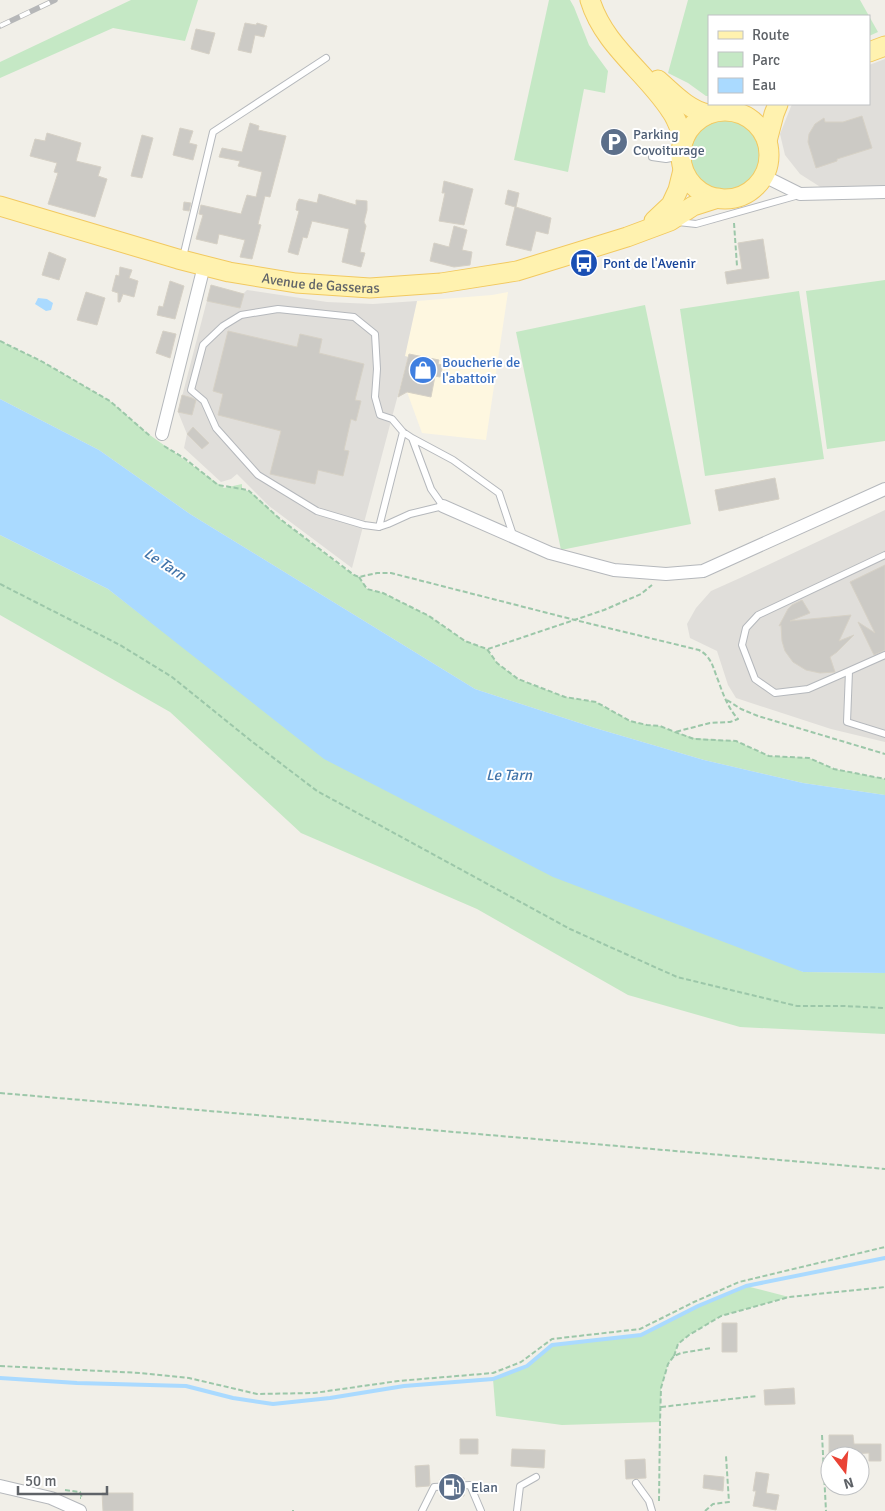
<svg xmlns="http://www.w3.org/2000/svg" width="885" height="1511" viewBox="0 0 885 1511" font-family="Signika,sans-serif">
  <rect width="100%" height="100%" fill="#f1efe8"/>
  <path fill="#fef7e0" d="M508,292L486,440L422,433L407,392L408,357L404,356L417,301L492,295Z"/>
  <path fill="#e0deda" d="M885,59V187L822,188L800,174L785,155L780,134L792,104H869V65Z
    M211,285L243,294L247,290L327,302L373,304L417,301L405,356L408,357L352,568L269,506L237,474L231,479L221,482L184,448L187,434L178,412Z
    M885,510V742L831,729L736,698L728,685L717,651L690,638L687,624L696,608L711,591L740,578Z"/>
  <path fill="#c5e8c5" d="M131,0H198L185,41L113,28L0,78V62Z
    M549,0H570L574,7L589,45L608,71L605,93L584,89L568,172L514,160Z
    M688,0H860L878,32L869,36V16H709V96H706L688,83L668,73Z
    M689 155a35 35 0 1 1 70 0a35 35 0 1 1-70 0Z
    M885,280V441L827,449L806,291Z
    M799,291L824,459L705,476L680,309Z
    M645,305L691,524L561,550L516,332Z
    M0,341L41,361L110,401L147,433L224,488L242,484V488L253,494L280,519L341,566L354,575L359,577L367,589L383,593L429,616L465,641L487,649L497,663L518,679L565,697L596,702L630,721L647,725L660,726L675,732L694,738L736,741L769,756L809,758L834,769L885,779V795L803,783L704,760L595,728L475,689L190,514L99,450L0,399Z
    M0,535L108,589L178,643L803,972L885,973V1034L740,1027L628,995L477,909L301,833L170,712L0,615Z
    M746,1286L789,1297L721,1316L689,1335L678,1344L674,1356L668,1364L661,1388L660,1422L562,1425L496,1416L493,1379L527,1366L552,1345L641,1335L698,1306Z"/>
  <path fill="#aadaff" d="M38,298L47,299L53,303L51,310L46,311L35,304Z
    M0,399L99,450L190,514L475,689L595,728L704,760L803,783L885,795V973L803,972L553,877L324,759L108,589L0,535Z"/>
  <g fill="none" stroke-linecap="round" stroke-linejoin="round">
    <path stroke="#aadaff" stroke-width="4" d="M0,1378L77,1383L186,1386L233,1398L273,1404L330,1398L404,1386L493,1379L527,1366L552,1345L641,1335L698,1306L746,1286L885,1258"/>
  </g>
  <path fill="#cccac5" stroke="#d6d1c6" d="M245,23L256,25L257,23L267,26L264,37L255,35L251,53L238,50Z
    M196,29L215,33L209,54L191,49Z
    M862,116L872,148L837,159V161L816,168L808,142L809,134L815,124L824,118L825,122H843Z
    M250,123L259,126L258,130L286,136L270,197L265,196L258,224L261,225L252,259L240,257L245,240L219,234L217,244L196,239L203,215L199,214L201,205L241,214L247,195L256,197L262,172L238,166L240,161L219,157L222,148L242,152Z
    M180,128L193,131L189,143L197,145L193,160L173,155Z
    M47,133L81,143L76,161L101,167L98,176L107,179L95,217L48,204L58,173L54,172L57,163L30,156L35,139L45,141Z
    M142,135L153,138L142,178L131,176Z
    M444,181L473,189L464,225L439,221L445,193H442Z
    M508,190L519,193L516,207L551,218L548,234L536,231L531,251L506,245L515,207L505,204Z
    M319,194L356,205V200L367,201V210L364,222L366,226L360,252L365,253L361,267L342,262L349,229L312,221L307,238L303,237L298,255L288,252L299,211L296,210L297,203L299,199L317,203Z
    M184,202L191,203L189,211L183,210Z
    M454,226L467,230L462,250L472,252L470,265L454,267L430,261L434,243L449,247Z
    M763,239L769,278L727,284L725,272L742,269L738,243Z
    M49,252L66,259L59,280L42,275Z
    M120,267L132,270L129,278L138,281L134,297L123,294L120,302H118V293L112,291L116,275L119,276Z
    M170,281L184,286L175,319L157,315L159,306L163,307Z
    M211,285L244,294L240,308L207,301Z
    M86,292L105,298L97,325L77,320Z
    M163,331L176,334L170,358L156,353Z
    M228,331L297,347L300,334L322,339L319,353L364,364L355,400L361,401L356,421L351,419L344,450L349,451L343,476L318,470L315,484L270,474L281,431L218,415L223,394L213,391Z
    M409,354L439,360L438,364L443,365L440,377L435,376L431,397L407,392L398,397Z
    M182,395L192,398L196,400L192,415L178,412Z
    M193,427L209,443L202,449L187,434Z
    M775,478L779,499L719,511L715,490Z
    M885,565V650L874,655L858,622L875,633L850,582Z
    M802,600L810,613L790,621L851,615L839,641L854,635L837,652L830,657L835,672L820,673L806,670L793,662L785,651L782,641L781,625L779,626L788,609L792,605Z
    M722,1323H737V1352H722Z
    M794,1388L795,1404L765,1405L764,1390Z
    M829,1435H853L854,1444H881V1461H869V1453L850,1454V1456H829Z
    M460,1439H478V1454H460Z
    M512,1449L545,1450L544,1468L511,1466Z
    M645,1459L646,1478L626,1479L625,1460Z
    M429,1465L430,1484L429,1486L416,1487L415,1466Z
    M756,1472L769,1474L766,1493L779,1495L776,1510L753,1506L756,1491H753Z
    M704,1475L724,1477L723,1491L703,1488Z
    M464,1478V1480L440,1482V1479Z
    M464,1490V1496L441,1497L440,1492Z
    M102,1493H133V1511H103Z"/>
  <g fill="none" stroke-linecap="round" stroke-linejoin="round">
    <g stroke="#b5b8bc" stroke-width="8">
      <path id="lane" d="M652,157L666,159L681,156
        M678,222L696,224L799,195
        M183,257L213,132L326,58
        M278,309L354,317L375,334L377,369L375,397L380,415L392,419L403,432L412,438L431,489L443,506L410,514L388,524L379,527L364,525L317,511L258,475L216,428L204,401L191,390L203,345L223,326L241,315Z
        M412,438L453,460L499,493L513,535
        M379,527L403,432
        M885,655L849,671L847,722L885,734
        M849,671L808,689L775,693L755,679L742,645L746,628L758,615L885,555
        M636,1483L649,1501L652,1511
        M422,1511L434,1487L470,1485L481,1511
        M517,1511L520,1486L536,1477"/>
    </g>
    <g stroke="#b5b8bc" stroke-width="14">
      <path id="street" d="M764,176L800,194L885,192
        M162,434L204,266
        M443,506L550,553L614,570L666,574L703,571L885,489
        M0,1486L51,1498L80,1511"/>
    </g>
    <g stroke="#f2c960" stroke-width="21">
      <g id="primary">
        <path d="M590,0C604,46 646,72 671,111C677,119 680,130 684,139"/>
        <path d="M869,52L885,46"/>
        <path d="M658,80C673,93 688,110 708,114"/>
        <circle cx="725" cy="155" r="44"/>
        <path d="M767,141L774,114L778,104"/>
        <path id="s1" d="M0,206L178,259L229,272L296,283L370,288L441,283L517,271L627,237L670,221L693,206L718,198"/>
        <path d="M654,221L671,205L678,190L683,170"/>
      </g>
    </g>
    <path stroke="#9cc7a9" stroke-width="2" stroke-dasharray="5 2.5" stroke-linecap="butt" d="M734,223L737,266
      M0,341L41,361L110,401L150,436
      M164,446L184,458L218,485L248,490L280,519L354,575L359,577L377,573H391L575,620L699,650C712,657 713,668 718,680C723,694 728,708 738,719L730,722L710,723L675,732
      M359,577L367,589L383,593L429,616L465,641L487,649L497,663L518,679L565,697L596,702L630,721L647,725L660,726L675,732L694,739L736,741L769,756L809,758L834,769L885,779
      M0,584L120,645L172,677L250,740L317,791L570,929L677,977L797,1006H844L885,1008
      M488,649L604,610L641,594L652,585
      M727,700L741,709L758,716L885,754
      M0,1093L885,1169
      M674,1356L678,1344L689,1335L721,1316L789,1297L885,1287
      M0,1366L140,1373L189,1378L257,1394L314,1393L398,1381L493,1373L521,1362L552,1339L640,1329L694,1302L739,1282L885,1247
      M661,1407L757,1396
      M822,1435L826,1511
      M65,1490L80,1492L82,1498H80
      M659,1501L660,1422L661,1388L668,1364L674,1356L681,1353L711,1348
      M293,1510V1511
      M705,1511L713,1504L729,1502L726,1456"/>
    <use href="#lane" stroke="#fff" stroke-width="6"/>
    <use href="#street" stroke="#fff" stroke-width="12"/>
    <use href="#primary" stroke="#fff2af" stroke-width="19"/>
    <g stroke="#b6b7b8" stroke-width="5.5">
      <path id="rail" d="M0,26L55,0"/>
    </g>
    <use href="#rail" stroke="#fff" stroke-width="4" stroke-dasharray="11" stroke-linecap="butt"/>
  </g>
  <defs>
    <g id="parking-disc" transform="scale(1.4375)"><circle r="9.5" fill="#5c6f8a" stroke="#fff"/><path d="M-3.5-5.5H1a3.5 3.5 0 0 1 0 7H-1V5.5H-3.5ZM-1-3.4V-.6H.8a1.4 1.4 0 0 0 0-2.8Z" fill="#fff"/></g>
    <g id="bus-disc" transform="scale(1.4375)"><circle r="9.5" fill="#1a4fb4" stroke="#fff"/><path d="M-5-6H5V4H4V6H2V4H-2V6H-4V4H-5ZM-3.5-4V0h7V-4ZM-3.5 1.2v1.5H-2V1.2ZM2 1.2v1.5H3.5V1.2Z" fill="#fff"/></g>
    <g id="shop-disc" transform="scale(1.4375)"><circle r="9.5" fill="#3f7fe0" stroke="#fff"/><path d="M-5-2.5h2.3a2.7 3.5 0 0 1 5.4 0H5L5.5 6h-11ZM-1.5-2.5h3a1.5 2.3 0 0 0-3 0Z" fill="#fff"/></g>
    <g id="fuel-disc" transform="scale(1.4375)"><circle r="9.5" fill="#5c6f8a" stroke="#fff"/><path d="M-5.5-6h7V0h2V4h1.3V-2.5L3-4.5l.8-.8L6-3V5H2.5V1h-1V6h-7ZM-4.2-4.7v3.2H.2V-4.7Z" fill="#fff"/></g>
  </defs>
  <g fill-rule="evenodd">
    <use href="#parking-disc" x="614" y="142"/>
    <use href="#bus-disc" x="584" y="263"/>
    <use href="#shop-disc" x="423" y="370"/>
    <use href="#fuel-disc" x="452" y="1487"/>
  </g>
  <g text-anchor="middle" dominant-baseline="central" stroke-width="4" stroke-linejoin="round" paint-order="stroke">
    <g font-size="14" fill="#4e5e75" stroke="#fff" text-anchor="start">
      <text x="633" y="134">Parking<tspan x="633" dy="16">Covoiturage</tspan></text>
      <text x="471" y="1487">Elan</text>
    </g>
    <g font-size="14" fill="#164399" stroke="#fff" text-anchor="start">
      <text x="603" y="263">Pont de l'Avenir</text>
    </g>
    <g font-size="14" fill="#5f6368" stroke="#fff">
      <text stroke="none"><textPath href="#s1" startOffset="331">Avenue de Gasseras</textPath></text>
    </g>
    <g font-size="14" fill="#366cbe" stroke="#fff" text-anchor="start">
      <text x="442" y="362">Boucherie de<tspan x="442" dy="16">l'abattoir</tspan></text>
    </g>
    <g font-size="15" font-style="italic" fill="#4174aa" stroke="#fff">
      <text transform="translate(165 564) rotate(33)">Le Tarn</text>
      <text x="509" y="775">Le Tarn</text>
    </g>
  </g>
  <rect x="708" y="15" width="162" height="90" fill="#ffffff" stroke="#bfc1c3"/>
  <rect x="718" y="31" width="25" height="8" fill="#fff2af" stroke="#bfc1c3"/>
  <text x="752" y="40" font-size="15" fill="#5f6368">Route</text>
  <rect x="718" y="52" width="25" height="15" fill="#c5e8c5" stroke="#bfc1c3"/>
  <text x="752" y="65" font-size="15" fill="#5f6368">Parc</text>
  <rect x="718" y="78" width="25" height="15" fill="#aadaff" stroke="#bfc1c3"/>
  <text x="752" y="90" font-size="15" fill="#5f6368">Eau</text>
  <g transform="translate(845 1471) rotate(164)"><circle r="24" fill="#ffffff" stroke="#bfc1c3"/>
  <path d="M0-4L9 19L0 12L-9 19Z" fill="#ea4335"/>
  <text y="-8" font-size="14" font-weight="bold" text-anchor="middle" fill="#5f6368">N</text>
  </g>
  <path d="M18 1486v8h89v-8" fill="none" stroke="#5f6368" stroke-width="2.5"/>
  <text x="25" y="1486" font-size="15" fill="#5f6368" stroke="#ffffff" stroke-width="4" paint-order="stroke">50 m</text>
</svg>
